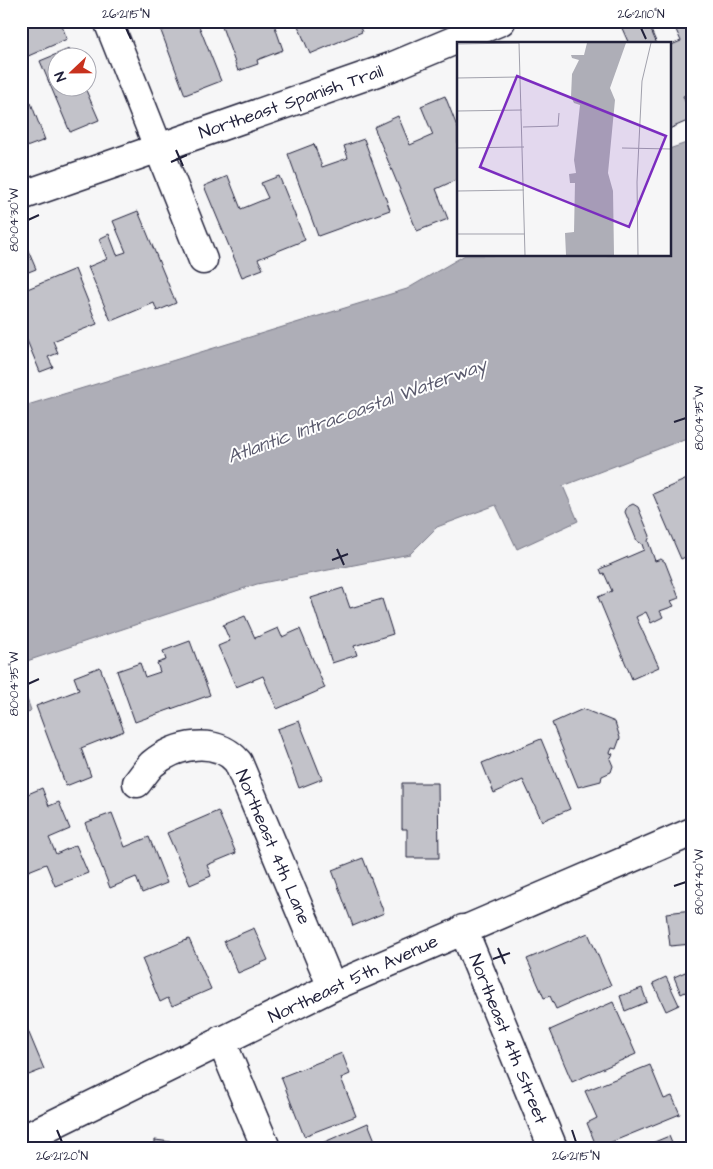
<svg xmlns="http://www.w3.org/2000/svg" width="713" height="1169" viewBox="0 0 713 1169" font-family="'Architects Daughter',sans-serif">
  <rect width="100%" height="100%" fill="#f6f6f7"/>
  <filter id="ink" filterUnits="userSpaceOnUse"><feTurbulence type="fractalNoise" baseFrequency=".02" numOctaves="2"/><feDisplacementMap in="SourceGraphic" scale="10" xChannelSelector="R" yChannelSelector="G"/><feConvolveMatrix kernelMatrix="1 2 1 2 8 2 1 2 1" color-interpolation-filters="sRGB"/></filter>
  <g filter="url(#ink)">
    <path fill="#aeaeb7" stroke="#767685" d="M692,141V436L563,486L578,521L517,549L496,505L437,527L410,554L257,584L21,663V407L407,289L465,255H669V149Z
      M21,683L31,710L21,720Z"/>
    <path fill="#c2c2c9" stroke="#22223b" d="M21,21H60L67,39L26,57L21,45Z
      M187,21H197L221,81L185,95L161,31Z
      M230,21H273L283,50L257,60L258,64L238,71L221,24Z
      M296,21H357L362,32L310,54Z
      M631,21H647L657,44H629L621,26Z
      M672,21H692V93L683,96L692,119L669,129V46L681,41Z
      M69,49L73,58H58V88H85L99,120L70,132L40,61Z
      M445,96L458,129V179L436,189L448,219L417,231L374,127L398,116L410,145L433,135L421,106Z
      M31,103L45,140L21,149V107Z
      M364,139L390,210L318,236L288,154L314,144L322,167L348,158L344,146Z
      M228,176L241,209L268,198L261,183L279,176L305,240L258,259L263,269L242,277L204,186Z
      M138,211L176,303L157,311L154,303L111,321L88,267L107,259L99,239L109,234L117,255L126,252L113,221Z
      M27,248L36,269L21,275V250Z
      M75,269L97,324L53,341L58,353L48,357L53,367L40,372L21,326V281L25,290Z
      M687,479L692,490V554L681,559L653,494Z
      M633,504L638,507L650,536L648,541L655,561L661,559L665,562L679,598L671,601L674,606L660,611L663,617L651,623L646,612L636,617L659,667L632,679L598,597L612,591L604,573L602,574L600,569L644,550L642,544L637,541L625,512L627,507Z
      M343,588L350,608L382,599L393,634L354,646L357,655L332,663L311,598Z
      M245,616L255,638L278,628L282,637L300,629L325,688L277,709L263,676L236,687L218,646L230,641L223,625Z
      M190,641L210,695L135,722L117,671L140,663L145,677L160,672L157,663L166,660L163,651Z
      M100,667L124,731L81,748L91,776L66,786L36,706L79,690L74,677Z
      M583,709L615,722L620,738L616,749L612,748L610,753L613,754L610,759L613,766L611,772L602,776L601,781L578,787L552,723Z
      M299,721L322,779L299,788L277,729Z
      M541,739L570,809L542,821L523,780L494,793L482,763Z
      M402,783H438L439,858H407V829H402Z
      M42,788L49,806L59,802L70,829L49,838L56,854L76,845L88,873L55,886L46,864L21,874V797Z
      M218,811L236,853L207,865L211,876L190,885L167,833Z
      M112,813L125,847L149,837L167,883L142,893L136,877L110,888L85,823Z
      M363,858L384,913L353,926L332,870Z
      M692,910V944L670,946L666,913Z
      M254,928L268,960L238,973L224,941Z
      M588,933L611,985L556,1009L550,996L544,998L527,959Z
      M189,939L211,989L172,1006L168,998L160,1002L142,959Z
      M692,969V989L681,994L674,977Z
      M666,977L679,1005L666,1011L653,983Z
      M642,988L647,1002L625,1011L620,996Z
      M613,1002L636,1054L572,1082L550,1030Z
      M21,1014L44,1069L21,1078Z
      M342,1053L350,1074L341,1078L356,1116L304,1136L281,1077Z
      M650,1065L664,1099L672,1096L680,1114L597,1148L587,1123L597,1118L585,1091Z
      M368,1123L378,1148H313V1147Z
      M669,1136L674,1148H640Z
      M155,1140L196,1145V1148H155Z"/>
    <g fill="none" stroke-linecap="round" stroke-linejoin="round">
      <g stroke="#22223b" stroke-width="31">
        <path id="minor" d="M108,21L203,260
          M21,196L391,67L501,21
          M137,783C142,777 147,769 152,764C176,744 216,736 238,762L332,987
          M463,929L553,1148
          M221,1040L266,1148
          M21,1140L332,987L692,832"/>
      </g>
      <use href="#minor" stroke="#fff" stroke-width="28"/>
    </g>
  </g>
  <path fill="none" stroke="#22223b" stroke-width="2" d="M126,28L131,39M641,28L646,39M176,150L183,166M171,162L187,155M28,220L39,215M674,422L686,418M337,549L344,565M332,560L348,554M28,684L39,679M674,886L686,882M498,948L505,964M493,959L510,953M57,1130L62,1142M572,1130L576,1142"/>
  <g text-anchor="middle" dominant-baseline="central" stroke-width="4" stroke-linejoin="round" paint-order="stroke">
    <g font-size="18" fill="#22223b" stroke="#fff">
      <text transform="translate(291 102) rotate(-19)">Northeast Spanish Trail</text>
      <text transform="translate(273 847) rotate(67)">Northeast 4th Lane</text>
      <text transform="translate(353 979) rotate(-25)">Northeast 5th Avenue</text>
      <text transform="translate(508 1039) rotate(68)">Northeast 4th Street</text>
    </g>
    <g font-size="19" font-style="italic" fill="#5a5a6d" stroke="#fff">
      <text transform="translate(357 411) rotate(-20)">Atlantic Intracoastal Waterway</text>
    </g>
  </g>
  <g transform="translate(457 42)">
    <rect width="214" height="214" fill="#f6f6f7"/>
    <path d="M130,1H169L153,46L158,58L151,131L156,149L157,213H109L108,191L117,190L118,141H113L112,132L119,131L117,118L123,63L117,61L114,55L115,32L122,18L115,16L114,13H127Z" fill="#aeaeb7"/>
    <path fill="none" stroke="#a1a1ac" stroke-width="1" d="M62,1L68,213M0,2L62,1M0,36L62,35M0,69L65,68M66,85L101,84L102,71M0,106L67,105M165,106L214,107M0,149L67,148M0,192H68M181,213L180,140L185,39L194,1"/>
    <path fill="#7b2cbf" fill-opacity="0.15" stroke="#7b2cbf" stroke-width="2.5" d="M60,34L209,94L172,185L23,125Z"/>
    <rect width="214" height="214" fill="none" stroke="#22223b" stroke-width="2.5"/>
  </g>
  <rect width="713" height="1169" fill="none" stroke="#fff" stroke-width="55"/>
  <g transform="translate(72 72) rotate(248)"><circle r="24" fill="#ffffff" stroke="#a7a7b1"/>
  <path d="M0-4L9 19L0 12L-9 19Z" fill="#c8321e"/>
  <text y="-8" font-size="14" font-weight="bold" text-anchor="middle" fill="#22223b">N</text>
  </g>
  <rect x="28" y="28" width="658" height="1114" fill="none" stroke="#22223b" stroke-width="2"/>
  <g font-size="12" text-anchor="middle" fill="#22223b">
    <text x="126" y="18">26°21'15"N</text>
    <text x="641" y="18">26°21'10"N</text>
    <text transform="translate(14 220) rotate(-90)" y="4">80°04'30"W</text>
    <text transform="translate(699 418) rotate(-90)" y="4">80°04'35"W</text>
    <text transform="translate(14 684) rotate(-90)" y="4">80°04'35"W</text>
    <text transform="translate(699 882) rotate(-90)" y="4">80°04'40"W</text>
    <text x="62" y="1160">26°21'20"N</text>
    <text x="576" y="1160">26°21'15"N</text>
  </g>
</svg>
